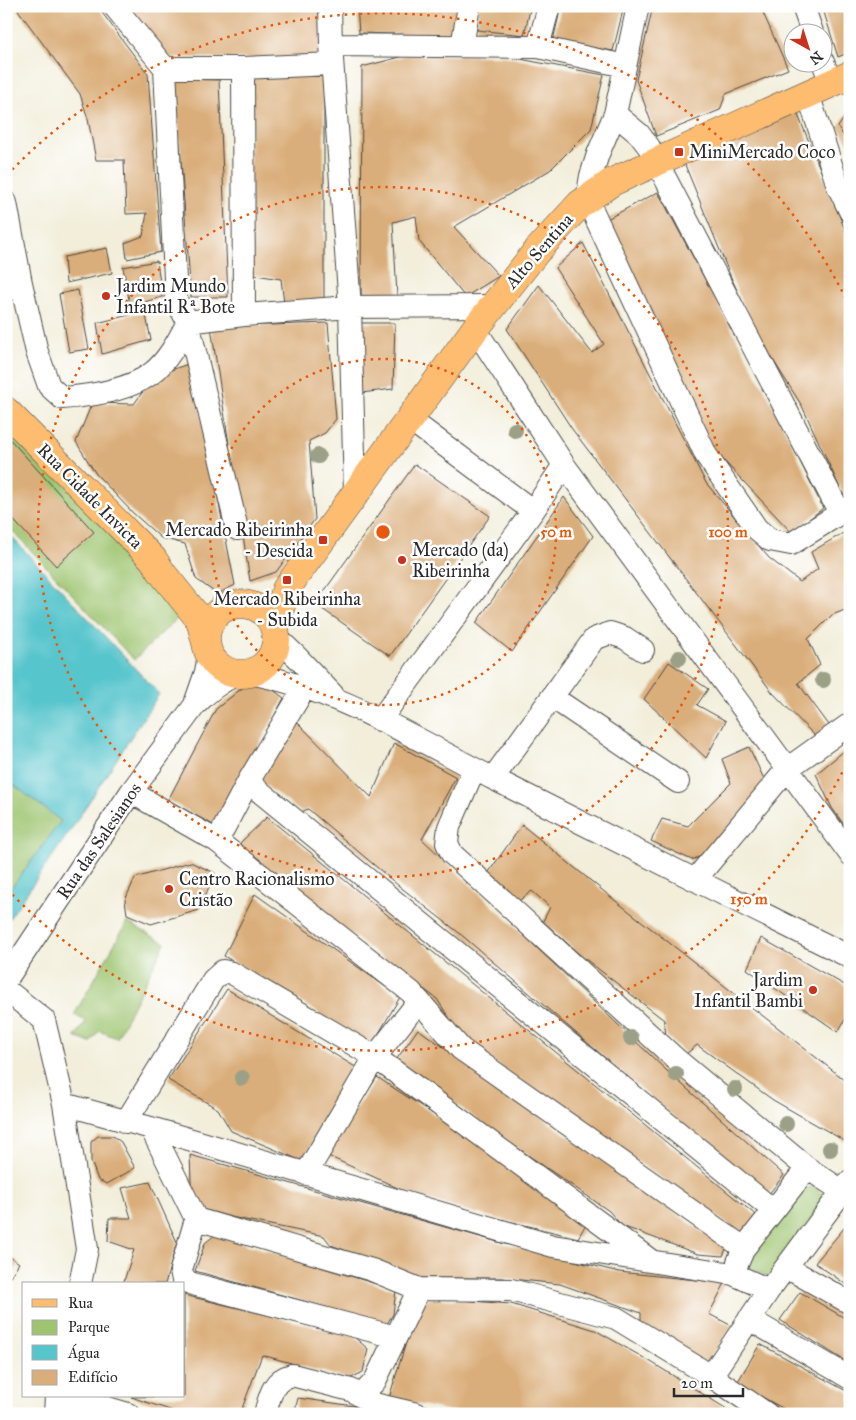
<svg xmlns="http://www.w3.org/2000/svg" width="856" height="1420" viewBox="0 0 856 1420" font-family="'IM FELL Great Primer',serif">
  <rect width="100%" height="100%" fill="#fff"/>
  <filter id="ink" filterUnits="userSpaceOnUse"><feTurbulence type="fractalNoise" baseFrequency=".02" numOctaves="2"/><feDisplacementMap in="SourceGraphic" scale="10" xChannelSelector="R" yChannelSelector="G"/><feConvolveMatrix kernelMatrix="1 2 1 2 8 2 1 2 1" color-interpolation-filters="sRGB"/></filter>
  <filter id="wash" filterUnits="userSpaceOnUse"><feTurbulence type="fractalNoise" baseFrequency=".0096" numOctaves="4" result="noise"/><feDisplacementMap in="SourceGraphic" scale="20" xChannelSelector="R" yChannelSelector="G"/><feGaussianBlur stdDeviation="1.12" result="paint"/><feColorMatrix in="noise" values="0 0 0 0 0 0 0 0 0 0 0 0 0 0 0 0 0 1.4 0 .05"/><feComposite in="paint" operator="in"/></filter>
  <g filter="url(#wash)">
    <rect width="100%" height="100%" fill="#f2eeda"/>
    <path fill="#9ec46f" stroke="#64784d" d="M6,424L188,608L134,660L6,524Z
      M6,779L61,821L6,895Z
      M127,922L165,943L117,1038L99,1031L90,1043L75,1037L86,1021L74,1015Z
      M814,1186L824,1196L812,1218L767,1277L748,1266L753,1253L802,1190Z"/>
    <path fill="#57c5cc" stroke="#41787c" d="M6,531L159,694L72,828L6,923V895L61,821L6,779Z"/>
    <g id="blocks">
      <path fill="#daae7a" d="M15,6H97L148,74L161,252L127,259L125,243L143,236L147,213L126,214L124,160H96L88,119L80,94Z
        M120,6H323L320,60L164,57Z
        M357,6H461L458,36L359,33Z
        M478,6H531L524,35L477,30Z
        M561,6H624L613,51L553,41Z
        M653,6H760L788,69L726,94L720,110L656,136L636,80Z
        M822,6H850V52L838,57Z
        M408,55L504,56L604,75L591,129L550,170L454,227L499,276L465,297L419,241L416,216L393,222L397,296L361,297L362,67Z
        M324,71V299L284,303L281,279L249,274L251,76Z
        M175,79L219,80L228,297H191Z
        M850,109V146L838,127Z
        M796,110L850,242V501L847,503L802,406L758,336L730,275L683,160Z
        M658,192L769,398L823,508L792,533L711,447L607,219Z
        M583,243L706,483L769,558L800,582L818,569L811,552L850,529V608L832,615L808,639L820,665L798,683L829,725L816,737L772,692L572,429L507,329L539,285L592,353L604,344L555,268Z
        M107,248L112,273L66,283L64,257Z
        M157,261L162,297L130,306L123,267Z
        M78,290L89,349L69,352L59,294Z
        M145,311L151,340L102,354L97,323Z
        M328,323L336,419L325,433L309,441L315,519L276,572L250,581L211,327Z
        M353,323H395L393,389L354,394Z
        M191,363L235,585L217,594L196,579L185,544L161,538L133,513L96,474L76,442L92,403L134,404L146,387L168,371Z
        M7,436L94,532L56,566L6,512Z
        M415,464L490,516L390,656L315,604Z
        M564,497L593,536L512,652L476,623Z
        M669,662L708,689L697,705L726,721L706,758L644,699Z
        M256,677L284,698L215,826L168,800L216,709Z
        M297,722L371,797L394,743L456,777L422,839L667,1071L784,1175L768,1195L736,1170L458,932L399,886L308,809L301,812L260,781Z
        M850,746V833L832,808L816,774Z
        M749,747L764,779L761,796L712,851L692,860L651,841L662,819L688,826L731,783L722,759Z
        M267,817L757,1216L742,1234L465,1042L437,999L244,854L240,843Z
        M522,825L612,898L850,1084V1144L773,1100L697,1045L686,1054L666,1035L664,1020L579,954L543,921L550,907L532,891L516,903L486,876Z
        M190,862L215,873L199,910L151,924L127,914L125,900L135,878Z
        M255,894L400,997L372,1045L224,956Z
        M761,938L850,988V1011L838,1032L747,969Z
        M227,989L357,1068L302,1161L231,1131L218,1109L168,1080Z
        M418,1029L726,1249L723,1256L698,1254L622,1226L609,1211L486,1126L396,1060Z
        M377,1077L590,1217L578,1238L471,1212L411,1194L326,1155Z
        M98,1136H113L121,1142L135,1168L107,1184L98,1180L91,1161V1142Z
        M190,1155L498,1242L619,1272L725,1283L709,1314L732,1326L703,1368L641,1330V1313L560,1284L502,1278H420L331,1245L324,1236L231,1217L192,1206Z
        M150,1182L177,1242L165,1284H123L134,1250L108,1241L109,1218H131L122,1188Z
        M845,1227L850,1230V1287L815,1263Z
        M215,1235L396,1290L393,1314L387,1324L195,1271L205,1243Z
        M6,1254L19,1263L6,1283Z
        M800,1292L850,1321V1364L780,1320Z
        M184,1295L353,1336L368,1349L363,1372L349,1379L262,1355L240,1414H182L131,1397L184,1396Z
        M420,1297L511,1304L595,1330L651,1362L735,1414H464L389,1398Z
        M760,1344L850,1393V1414H793L737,1383Z
        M298,1398L354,1406L361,1414H294Z"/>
    </g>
  </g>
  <g filter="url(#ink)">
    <use href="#blocks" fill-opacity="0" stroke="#494845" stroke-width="1"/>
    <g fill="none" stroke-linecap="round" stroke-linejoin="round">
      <g stroke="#494845" stroke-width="24">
        <path id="minor" d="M330,6L331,45L538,47
          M549,6L538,47L625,66
          M638,6L615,114L598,154L591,176L587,199L706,455L757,529L770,540L791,544L850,507
          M803,6L812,32
          M331,45L350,307L492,306
          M462,46L469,6
          M823,62L831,83
          M165,68H243L332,64
          M243,68L244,315
          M808,94L838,186L850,211
          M615,114L639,134L649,147L840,513
          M6,203L21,283L7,289
          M21,283L37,352L49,386L62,398C89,396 130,390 152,373C168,361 179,339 188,322L176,300L165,68L114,6
          M475,329L564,465L850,854
          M409,419L533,511
          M237,529L188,322L244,315L350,307L355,494
          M277,638L297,657L333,695
          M249,673C338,689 415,739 494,779C613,839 731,898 850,957
          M552,697L678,782
          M196,701L206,672L209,654
          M380,720L533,511L564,465
          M474,769L449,827L447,843L452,854L677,1060L807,1168L850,1196
          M493,778L594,639L610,633L625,638L643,650
          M248,782L305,687
          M131,792L217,841L411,992L461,1049L744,1248
          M217,841L248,782L773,1210
          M695,880L787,769L850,724
          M6,980L131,792L195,705C208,691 220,682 237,674
          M6,990L44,1020L64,1104L87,1249L80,1284
          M64,1104L151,1128L553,1246L733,1274L769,1290
          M126,1122L213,980L223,971L232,973L375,1057L419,1001
          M151,1128L196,1219L181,1270L183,1280L193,1284L396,1337
          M306,1174L375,1057L650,1260
          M196,1219L372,1270L419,1289L511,1290L616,1318L711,1376
          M738,1262L744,1248L807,1168
          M786,1267L850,1303
          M749,1319L850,1378
          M67,1396L128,1414
          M361,1396L374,1404L417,1414
          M55,1414L56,1396
          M265,1414C270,1396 272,1380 292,1375L351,1390L361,1396L375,1381L419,1289
          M767,1414L711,1376L769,1290L850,1181"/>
      </g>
      <g stroke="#494845" stroke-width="29">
        <path id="major" d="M6,411L153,559L163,574L200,620L206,643
          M206 639a35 35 0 1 1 70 0a35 35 0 1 1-70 0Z
          M275,627L286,589L475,329L536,252L580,204L612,182L850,75"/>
      </g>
      <use href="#minor" stroke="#fff" stroke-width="22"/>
      <use href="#major" stroke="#fdbc70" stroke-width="28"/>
    </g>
    <g fill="#9ba087">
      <circle cx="515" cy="430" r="8"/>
      <circle cx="318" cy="456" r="8"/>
      <circle cx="679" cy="658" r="8"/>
      <circle cx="823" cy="680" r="8"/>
      <circle cx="631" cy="1038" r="8"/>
      <circle cx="676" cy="1074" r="8"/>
      <circle cx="242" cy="1078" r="8"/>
      <circle cx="735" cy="1089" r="8"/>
      <circle cx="786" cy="1124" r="8"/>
      <circle cx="830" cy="1149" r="8"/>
    </g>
  </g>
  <g fill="none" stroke="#e8590c" stroke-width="2.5" stroke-dasharray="2.5 5">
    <circle cx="383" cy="532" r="173"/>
    <circle cx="383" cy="532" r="345"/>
    <path d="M849 759A518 518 0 0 1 7 889M7 175A518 518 0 0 1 849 305"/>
  </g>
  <g fill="#c8321e" stroke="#fff" stroke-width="2">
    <rect x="674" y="147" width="10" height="10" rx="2.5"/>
    <circle cx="106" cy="296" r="5"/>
    <rect x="318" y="535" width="10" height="10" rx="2.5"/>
    <circle cx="402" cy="560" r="5"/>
    <rect x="282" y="575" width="10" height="10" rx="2.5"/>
    <circle cx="169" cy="889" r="5"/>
    <circle cx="813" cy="990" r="5"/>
  </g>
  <g text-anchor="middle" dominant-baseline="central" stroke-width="5" stroke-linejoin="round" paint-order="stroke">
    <g font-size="18" fill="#2b2b2b" stroke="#fff" text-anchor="start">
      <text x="689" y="152">MiniMercado Coco</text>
      <text x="116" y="286">Jardim Mundo<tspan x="116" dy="21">Infantil Rª Bote</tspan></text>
      <text x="313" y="530" text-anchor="end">Mercado Ribeirinha<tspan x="313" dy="21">- Descida</tspan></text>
      <text x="412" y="550">Mercado (da)<tspan x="412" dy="21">Ribeirinha</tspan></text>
      <text x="287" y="599" text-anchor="middle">Mercado Ribeirinha<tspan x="287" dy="21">- Subida</tspan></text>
      <text x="179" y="879">Centro Racionalismo<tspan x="179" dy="21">Cristão</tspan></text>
      <text x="803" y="980" text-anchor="end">Jardim<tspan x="803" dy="21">Infantil Bambi</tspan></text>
    </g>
    <g font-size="18" fill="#2b2b2b" stroke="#fff">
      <text transform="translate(539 251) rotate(-49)">Alto Sentina</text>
      <text transform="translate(90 496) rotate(45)">Rua Cidade Invicta</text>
      <text transform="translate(99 841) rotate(-56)">Rua das Salesianos</text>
    </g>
  </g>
  <circle cx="383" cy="532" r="8" fill="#e8590c" stroke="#fff" stroke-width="2.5"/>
  <g font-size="15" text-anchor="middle" font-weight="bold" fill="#e8590c" stroke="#fff" stroke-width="5" stroke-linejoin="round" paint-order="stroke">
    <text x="556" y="537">50 m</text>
    <text x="728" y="537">100 m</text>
    <text x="749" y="904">150 m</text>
  </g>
  <rect width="856" height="1420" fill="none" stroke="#fff" stroke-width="25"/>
  <rect x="22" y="1282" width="162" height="115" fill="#ffffff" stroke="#aaaaaa"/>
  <rect x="32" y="1299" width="25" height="8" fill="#fdbc70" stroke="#aaaaaa"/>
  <text x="68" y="1308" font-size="15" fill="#2b2b2b">Rua</text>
  <rect x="32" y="1320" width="25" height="15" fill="#9ec46f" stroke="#aaaaaa"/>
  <text x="68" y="1332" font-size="15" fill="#2b2b2b">Parque</text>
  <rect x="32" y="1345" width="25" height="15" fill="#57c5cc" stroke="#aaaaaa"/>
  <text x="68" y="1358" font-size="15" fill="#2b2b2b">Água</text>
  <rect x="32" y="1370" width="25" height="15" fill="#daae7a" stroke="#aaaaaa"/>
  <text x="68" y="1382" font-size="15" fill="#2b2b2b">Edifício</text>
  <g transform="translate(808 48) rotate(141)"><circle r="24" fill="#ffffff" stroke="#aaaaaa"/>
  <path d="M0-4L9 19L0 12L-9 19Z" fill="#c8321e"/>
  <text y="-8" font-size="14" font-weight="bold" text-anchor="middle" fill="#2b2b2b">N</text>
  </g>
  <path d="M674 1388v8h69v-8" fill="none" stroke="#2b2b2b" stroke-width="2.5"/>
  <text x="681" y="1388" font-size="15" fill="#2b2b2b" stroke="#ffffff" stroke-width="4" paint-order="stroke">20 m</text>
</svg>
